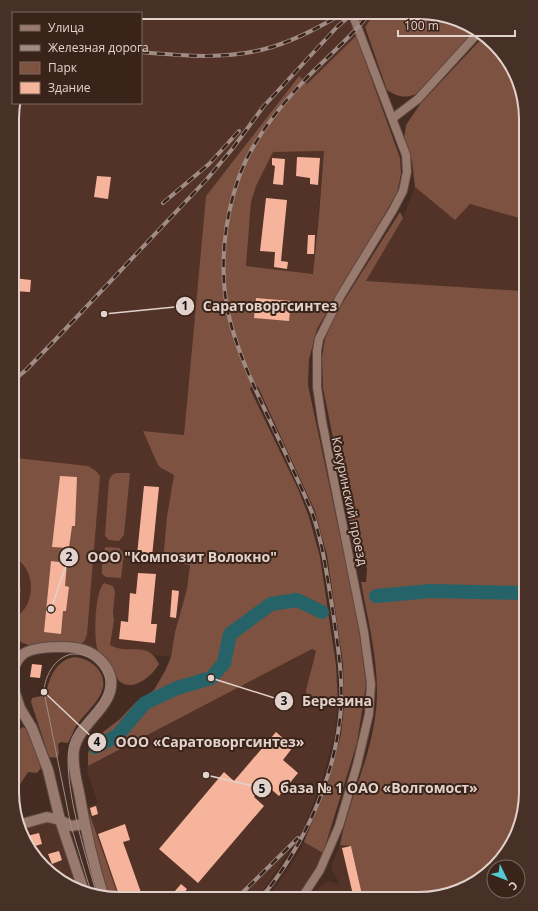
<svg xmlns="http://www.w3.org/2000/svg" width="538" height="911" viewBox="0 0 538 911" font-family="'Open Sans',sans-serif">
  <rect width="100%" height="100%" fill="#452c23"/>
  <path fill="#533327" d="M119,12L374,14L356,36L307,84L298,76L206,196L184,435L143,431L161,468L174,475L167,516L190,565L187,589L175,632L171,657L79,647L12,644L13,105L14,103H141V13H114Z
    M324,151L313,274L246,266L251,202L256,186L273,152Z
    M415,187L455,220L470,204L526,220V263L522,291L366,281L403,218Z
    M312,649L316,650L306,690L307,695L338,704L334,736L322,781L303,830L266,886L256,899L119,898L87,807L98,803L87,770L88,766Z
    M47,822L55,823L60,827L80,888L54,877L20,833V831Z
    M304,842L323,853L306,886L297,899H267L294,861Z
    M340,845L351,846L363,899H307L324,883L328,881L340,884L332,870V864Z"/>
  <path fill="#7d5241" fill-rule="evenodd" d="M374,14H440L475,30L416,94C404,99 397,96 387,90L365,27Z
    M485,35L518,78L526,119V220L470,204L455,220L415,187L412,161L404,139L406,125L421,103Z
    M356,36L400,158L401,174L397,193L317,329L309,359L308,385L358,620L366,685L357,743L323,853L304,842L328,782L341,735L344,705L343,663L327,555L315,511L258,387L253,384L250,389L298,489L309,517L320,557L336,665L338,704L307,695L306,690L316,651L312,649L88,766V753L94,739L120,719L136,702L154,690L165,671L171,657L175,632L187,589L190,565L163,562L167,516L174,475L161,468L158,465L143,431L184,435L206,196L299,76L307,84ZM324,151L319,215L313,274L246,266L251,202L256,186L273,152Z
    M400,212L403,218L366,281L522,291L526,263V799L504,857L460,891L419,899H363L351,846L340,845C348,802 369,762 375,718C382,673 369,627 361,582H366L367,569L363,551L353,549L348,513L323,388L322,357L325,339L335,315Z
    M16,458L88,466L96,471L100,476L87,634L85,640L81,644C59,646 28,654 12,634V621C17,616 24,611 27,605C35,587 31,565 12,556V460Z
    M116,473H130L124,535L119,541L109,540L105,536L109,480L112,475Z
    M106,547L119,548L124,554L121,578L106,577L102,574V552Z
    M12,583L18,584L21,590C20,596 18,598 12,598Z
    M104,583L113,586L115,592L113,612L114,620L110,645C129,656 147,639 159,664C152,676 133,693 119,681C116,677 113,669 110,665C106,661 100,656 98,651C93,639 95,591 104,583Z
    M74,657C84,658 91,661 98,669C115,691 87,709 76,726C73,732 71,737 68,743L61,742L58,744L59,754L57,758L49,757L31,702L32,698L46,695C49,678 55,661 74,657Z
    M23,727L27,729L29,733L41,768L37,773L28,772L19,786H12V735Z
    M87,807L119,898H109L98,863Z"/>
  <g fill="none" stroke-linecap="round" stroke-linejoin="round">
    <path stroke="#266369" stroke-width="14" d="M376,596L431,591L526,593
      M95,747L117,736L145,703L177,688L211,678L224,663L230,634L271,604L297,600L322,612"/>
  </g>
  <path fill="#f6b49c" d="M297,157L320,158L318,185L310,184V178L296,176Z
    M272,158L285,159L283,185L273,184L275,166L272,165Z
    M97,176L111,177L108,199L94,197Z
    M266,198L287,200L281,261L288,262L287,269L274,267L275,252L260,251Z
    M308,235H315L314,254H307Z
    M13,278L31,280L30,292L13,291Z
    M256,298L291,301L289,321L254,318Z
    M60,476L77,477L75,526H72L69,548L52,547Z
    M144,486L159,487L152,557L137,555Z
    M51,561L67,563L65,586L69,587L66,611H63L61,634L44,632Z
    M138,573L156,574L151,624H157L155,643L119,639L121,621L128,622L130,593L136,594Z
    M172,590L179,591L176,618L170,617Z
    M32,664L42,665L40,678L30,677Z
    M276,732L293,747L283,760L298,773L279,796L265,784L254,797L264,806L198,883L159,849L224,772L234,781Z
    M96,806L98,814L92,816L90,808Z
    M125,824L130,840L123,842L143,898H120L98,834Z
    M39,833L42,844L31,847L23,837Z
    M351,846L363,899H354L342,848Z
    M59,851L62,860L52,864L48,854Z
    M181,884L187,889L180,898H169Z"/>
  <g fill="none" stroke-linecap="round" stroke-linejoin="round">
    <g stroke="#5e4941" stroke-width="10">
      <path id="minor" d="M393,118L418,99L479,32
        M301,899L320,870L339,826L357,765L369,714L371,684L364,632L322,421L317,387V351L319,339L340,297L393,210L403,191L407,172L406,155L352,13"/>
    </g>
    <g stroke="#5e4941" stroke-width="12">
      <path id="tertiary" d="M12,671C15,666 17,659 22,655C33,645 75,645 89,652C100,657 109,668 111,679C115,707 79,722 74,750C72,764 76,778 79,792C85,828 93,863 104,898
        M12,672L15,693L20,708L32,728L48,770L60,820L83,889
        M18,825L47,817L60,820L71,826L84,824"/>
    </g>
    <use href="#minor" stroke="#987a6f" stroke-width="8"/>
    <use href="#tertiary" stroke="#987a6f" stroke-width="10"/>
    <path stroke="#a08c85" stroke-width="1" d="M91,892L71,826L44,692C44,676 57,653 76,654C90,654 105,667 106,682C107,705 78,720 71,741C59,774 87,860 97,895"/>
    <g stroke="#a08c85" stroke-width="4">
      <path id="rail" d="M141,52C184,56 230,60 272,47C298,39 321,26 344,13
        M163,203L209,164L239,131
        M13,381L26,370L56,339L207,179L233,148L263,107L337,27L353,13
        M237,898L298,838
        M260,899C304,847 336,776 341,708C343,675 337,639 332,606C327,575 323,545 313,515C306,497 297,479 289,461C269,417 238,360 228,312C219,269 224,219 239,177C251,143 277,110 301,84C323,60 349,40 369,14"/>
    </g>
    <use href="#rail" stroke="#3a2319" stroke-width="2.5" stroke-dasharray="8" stroke-linecap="butt"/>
  </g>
  <g text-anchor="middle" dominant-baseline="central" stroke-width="4" stroke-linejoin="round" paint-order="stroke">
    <g font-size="13" fill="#e2d2cc" stroke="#3a2319">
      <text transform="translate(350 501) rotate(78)">Кокуринский проезд</text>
    </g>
  </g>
  <path d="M0 0H538V911H0ZM119 19H419A100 100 0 0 1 519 119V792A100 100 0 0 1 419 892H119A100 100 0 0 1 19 792V119A100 100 0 0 1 119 19Z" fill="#473127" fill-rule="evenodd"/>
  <path fill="none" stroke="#e2d2cc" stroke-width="2" d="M119 19H419A100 100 0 0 1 519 119V792A100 100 0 0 1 419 892H119A100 100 0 0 1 19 792V119A100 100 0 0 1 119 19Z"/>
  <path fill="none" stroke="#e2d2cc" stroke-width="1.5" d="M104 314L185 306M51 609L69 557M211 678L284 701M44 692L97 742M206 775L262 788"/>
  <g fill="#e2d2cc" stroke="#3a2319" stroke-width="1.5">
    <circle cx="104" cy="314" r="4"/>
    <circle cx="51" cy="609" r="4"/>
    <circle cx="211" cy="678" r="4"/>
    <circle cx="44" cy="692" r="4"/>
    <circle cx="206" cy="775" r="4"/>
    <circle cx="185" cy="306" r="10"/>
    <circle cx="69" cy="557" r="10"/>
    <circle cx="284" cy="701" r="10"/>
    <circle cx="97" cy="742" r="10"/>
    <circle cx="262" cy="788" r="10"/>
  </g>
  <g font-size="12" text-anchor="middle" font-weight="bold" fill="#111">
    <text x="185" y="310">1</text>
    <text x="69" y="561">2</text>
    <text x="284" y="705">3</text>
    <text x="97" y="746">4</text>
    <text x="262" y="793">5</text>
  </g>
  <g font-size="14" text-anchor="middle" font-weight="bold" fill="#e2d2cc" stroke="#3a2319" stroke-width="4" stroke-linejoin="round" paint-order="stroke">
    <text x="270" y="311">Саратоворгсинтез</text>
    <text x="182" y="562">ООО "Композит Волокно"</text>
    <text x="337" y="706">Березина</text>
    <text x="210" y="747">ООО «Саратоворгсинтез»</text>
    <text x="379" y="793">база № 1 ОАО «Волгомост»</text>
  </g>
  <rect x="12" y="12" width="130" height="92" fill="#3a2319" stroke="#7d6961"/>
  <rect x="20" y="25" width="20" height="6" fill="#987a6f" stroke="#7d6961"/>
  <text x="48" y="32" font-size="12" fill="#e2d2cc">Улица</text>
  <rect x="20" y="45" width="20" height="6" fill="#a08c85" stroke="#7d6961"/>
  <text x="48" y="52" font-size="12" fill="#e2d2cc">Железная дорога</text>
  <rect x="20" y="62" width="20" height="12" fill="#7d5241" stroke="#7d6961"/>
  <text x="48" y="72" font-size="12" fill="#e2d2cc">Парк</text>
  <rect x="20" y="82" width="20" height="12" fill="#f6b49c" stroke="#7d6961"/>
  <text x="48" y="92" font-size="12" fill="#e2d2cc">Здание</text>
  <g transform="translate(506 879) rotate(133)"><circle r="19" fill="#3a2319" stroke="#7d6961"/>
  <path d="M0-3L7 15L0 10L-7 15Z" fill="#52cbd7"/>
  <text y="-6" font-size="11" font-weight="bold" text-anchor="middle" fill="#e2d2cc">С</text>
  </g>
  <path d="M398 30v6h117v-6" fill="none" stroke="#e2d2cc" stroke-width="2"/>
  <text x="404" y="30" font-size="12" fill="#e2d2cc" stroke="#3a2319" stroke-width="3" paint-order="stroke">100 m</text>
</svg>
